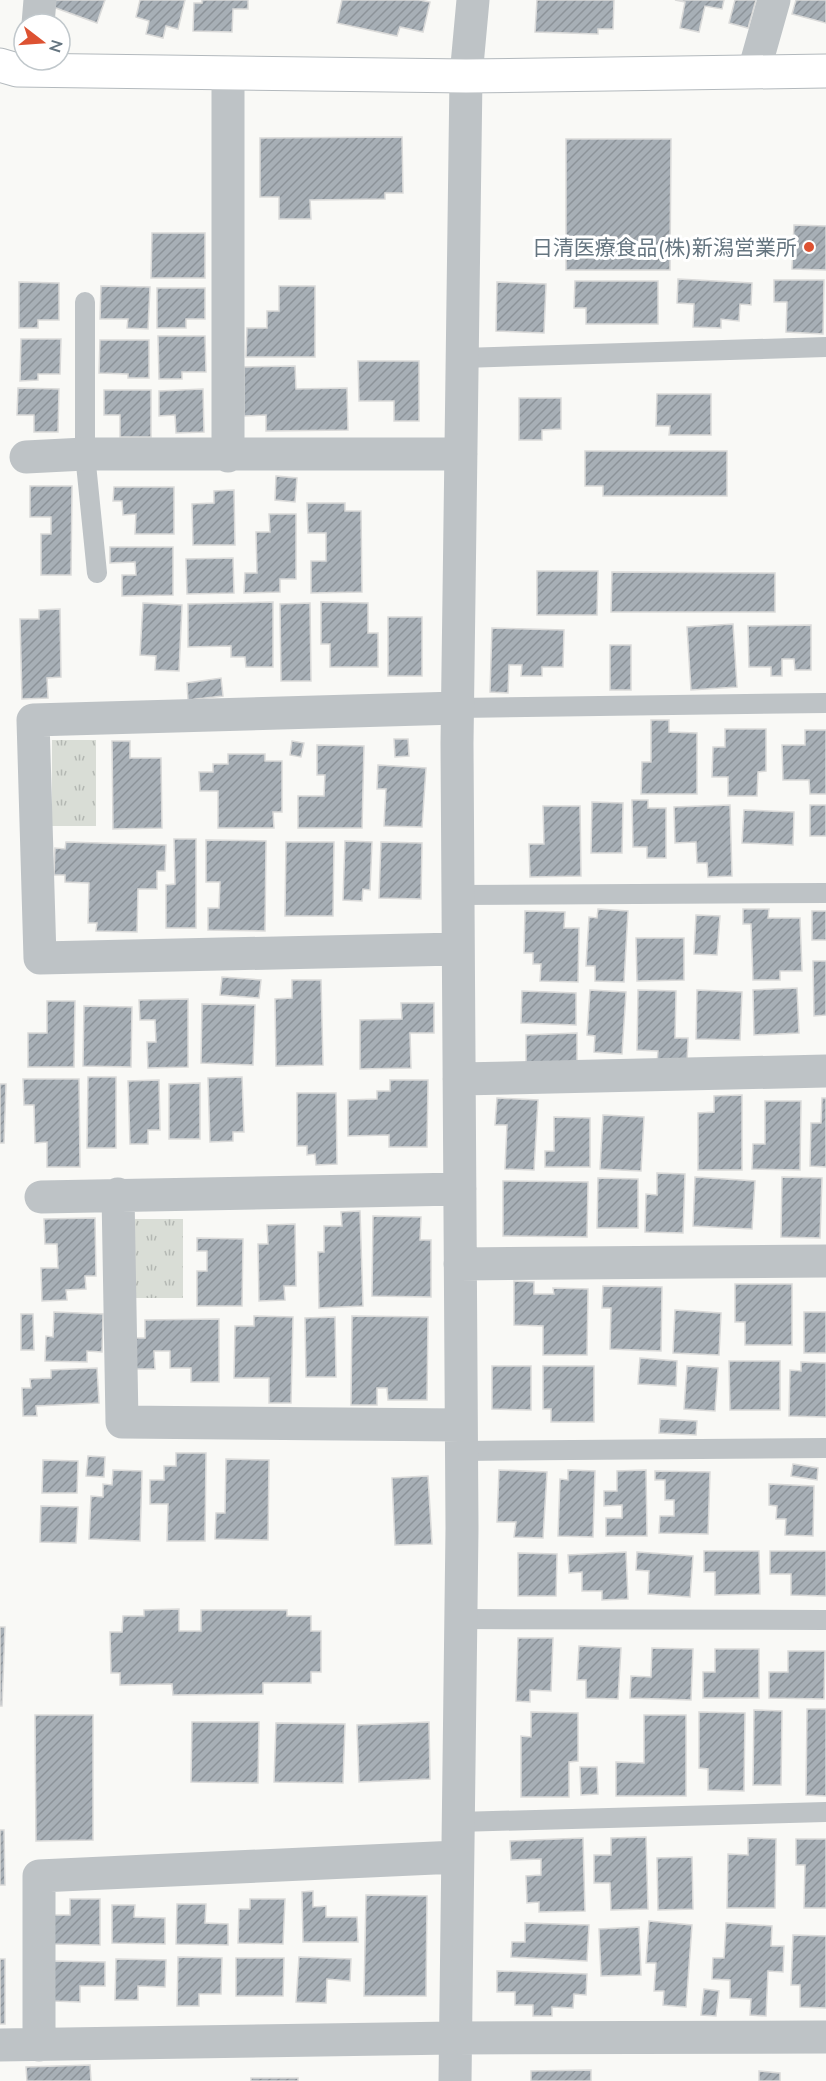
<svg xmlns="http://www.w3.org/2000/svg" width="826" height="2081" viewBox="0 0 826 2081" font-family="Mulish,'Noto Sans JP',sans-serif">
  <defs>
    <pattern id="park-tufts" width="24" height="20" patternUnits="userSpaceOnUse" patternTransform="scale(1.5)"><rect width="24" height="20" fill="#d9ddd6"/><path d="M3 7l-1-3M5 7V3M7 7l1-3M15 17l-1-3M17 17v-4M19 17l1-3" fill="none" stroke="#b4b8b3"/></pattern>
    <pattern id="building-hatch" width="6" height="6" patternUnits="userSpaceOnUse" patternTransform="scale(1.5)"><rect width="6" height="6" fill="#a7afb6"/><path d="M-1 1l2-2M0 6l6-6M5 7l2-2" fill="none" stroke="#8c9399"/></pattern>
  </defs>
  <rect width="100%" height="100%" fill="#f9f9f6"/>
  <path fill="url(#park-tufts)" d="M52,740H96V826H52Z
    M135,1219H183V1298H135Z"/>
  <path fill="url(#building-hatch)" stroke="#dadad9" stroke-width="1.5" d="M56,0H105L97,23L53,7Z
    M140,0H185L178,29L166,26L163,38L146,34L149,21L136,17Z
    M202,0H248V9H233L232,32L193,31L194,3H202Z
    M342,0H419L430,2L423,32L400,27L397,36L337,23Z
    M537,0H614L613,29H598V34L535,32Z
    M675,0H724L722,9L705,6L699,32L680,28L685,2Z
    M735,0H756L748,28L729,23Z
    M796,0H826V23L792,14Z
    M402,137L403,193H385V199L310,200L311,219H279V197H260V138Z
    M566,139H671L670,270H566Z
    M794,225L826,226V270L792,269Z
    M152,233H205V278H151Z
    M678,279L752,283L751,305L740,304L739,321L721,319V328L693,327L694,304L677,303Z
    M774,280H824L823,334L786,332L787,302H774Z
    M575,281H658V324H586V308H574Z
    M19,282L59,283V320H38V328H19Z
    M497,282L546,284L544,333L496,331Z
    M101,286L150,287L148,329L127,328L128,319H100Z
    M279,286H315V357H246L247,328H267V311H279Z
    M157,288H205V319H186V328H157Z
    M158,336H205L206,372H182V379H159Z
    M21,339H61L60,374H38V380L20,381Z
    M100,340H149V378H128V374L99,373Z
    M358,361H419V421H394V401H359Z
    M295,366L296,389L347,388L348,430L266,431V415L244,416V367Z
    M18,388L59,389L58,432H34V415H17Z
    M203,389L204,432L176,433L175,415L159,416V391Z
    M104,390H151V437H120V415H104Z
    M657,394H711V435H669L670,426H656Z
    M519,398H561V429L542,430V440H519Z
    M585,451H727V496H603V486H585Z
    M276,476L297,478L295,502L275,500Z
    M30,486H72L71,575H41V534H51V517H30Z
    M114,487H174V534H135L136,514L123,515L122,501H113Z
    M234,490L235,545H193L192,504L214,503V491Z
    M307,503H345V511H361L362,592L311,593V561H326V533H308Z
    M269,514H296V579H280V592L244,593L245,573H257L256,532H270Z
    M110,547H173V595L122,596V575H136L135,562L110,563Z
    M233,558L234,593L187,594L186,559Z
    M537,571H598L597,615H537Z
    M612,572L775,573V612H611Z
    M273,602V667H246L245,657H231V646L188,647V604Z
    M321,602L368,603V633H378V667H330V644H321Z
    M143,603L182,605L179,671L155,670L156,656L140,655Z
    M310,603L311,681H281L280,604Z
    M60,609L61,677L47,678L48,698L22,699L20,619H39V610Z
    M388,617H422V676H388Z
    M733,624L737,687L691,690L687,627Z
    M811,625V670H795L794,659H782V676H771V667H749L748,626Z
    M492,628L564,630L563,667H542V676H521L522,665H509L508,693L490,692Z
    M610,645H631V690H610Z
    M221,678L223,696L188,700L187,683Z
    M651,720H669V732L697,733V794H641L642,762H651Z
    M725,729H766V771L758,772L757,796H728V777H712L713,747H725Z
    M805,730H826V794H810L809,780H783L782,745H805Z
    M394,739H408L409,756L395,757Z
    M112,741H130V758H161L162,828L113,829Z
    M292,741L304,743L301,757L290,755Z
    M317,745L364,746L362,828H298V796H324L325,775H317Z
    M228,754H265V761H282V812H273L274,828H218V791H200L199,772H213V764H228Z
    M378,765L426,768L422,827L384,826L386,789H377Z
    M632,800H648V808H666V858H647V847H633Z
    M592,802L623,803L622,853H591Z
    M730,805L732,876L708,877L707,863H697L696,842L675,843L674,807Z
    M810,805H826V836H810Z
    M543,806H580L581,876L530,877L529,844H544Z
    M744,810L794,812L793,845L742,843Z
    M174,839H196V928H166V885L175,884Z
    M206,840L266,841L265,931L208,930V908H219L220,882H206Z
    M345,841L372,842L370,890L363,889L362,901L343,900Z
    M66,842L166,845L165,871H157V889H138L137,932L96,931L97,923H88L89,883L65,882V875H54L55,848L65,849Z
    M286,842H334L333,916H285Z
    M381,842L422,843L421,899L379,898Z
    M598,909L628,911L624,982L595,981V966H586L589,917L597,918Z
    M743,909H769L768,918H800L802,971H780V980H753L751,924H743Z
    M525,911L565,912L564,928H579L578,982L540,981L541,964H533V953H524Z
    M812,911H826V940H812Z
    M696,915L720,916L717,955L694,954Z
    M636,938H684V980L637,981Z
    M813,961H826V1015L814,1016Z
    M222,977L261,980L259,998L220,995Z
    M292,980H321L323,1065L276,1066L275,999L292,998Z
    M797,988L799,1033L754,1035L753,990Z
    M590,990L626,992L622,1054L594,1052L595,1036L587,1035Z
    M638,990L676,991L675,1038H688L687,1064H657L658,1051L637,1050Z
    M697,990L742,992L740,1040L696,1039Z
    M522,991L576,993V1025L521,1023Z
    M188,999V1067L148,1068L147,1042H156L155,1020H140L139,1000Z
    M47,1001H75L74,1067H28V1033H47Z
    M401,1003H434V1033H410L411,1068L360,1069V1020L402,1019Z
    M202,1004L255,1005L253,1065L201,1063Z
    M84,1006L132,1007L131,1067L83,1066Z
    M577,1033V1062L526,1064V1035Z
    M88,1077H116V1148H87Z
    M242,1077L244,1132H233V1141L210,1142L208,1078Z
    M23,1079H79L80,1167H47V1142L35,1143L34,1105H24Z
    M159,1080L160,1130H148V1144H130L128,1081Z
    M390,1080H428L427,1147H389V1135L348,1136V1100L377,1099V1091H390Z
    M200,1083V1139H169V1084Z
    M0,1084H6L4,1143H0Z
    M297,1093H336L337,1164L316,1165L315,1154L307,1155V1146H297Z
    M742,1095V1170H698V1113L714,1112V1096Z
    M497,1098L538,1100L534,1170L505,1169L507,1125H495Z
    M822,1098H826V1167L810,1166L811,1123H821Z
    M765,1101H801L800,1170L752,1169L753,1144H765Z
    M603,1115L644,1117L641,1171L600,1169Z
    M554,1117L590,1118V1167H545V1151H554Z
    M657,1173L685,1174L683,1233L645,1232L646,1194L657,1195Z
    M695,1177L755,1181L752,1229L693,1226Z
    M782,1177L822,1178L820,1238L781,1237Z
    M598,1178L638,1179V1228H597Z
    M503,1181L588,1182L587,1237L503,1236Z
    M360,1211L363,1306L319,1308L318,1252H324V1226H342L341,1212Z
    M373,1216L421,1217L420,1240H431V1297L372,1296Z
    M95,1218L96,1276H85L86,1289L66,1290L67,1300L42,1301L41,1268H58L57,1244H45L44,1219Z
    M295,1224L296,1286H284L285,1300L259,1301L258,1244H268L267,1225Z
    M197,1238L243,1239L242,1306H197V1271H207V1251H197Z
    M514,1281L534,1282V1294H554L553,1288L588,1289L587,1355H543V1326L514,1325Z
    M735,1284H792V1345H745V1322H735Z
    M603,1286L662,1287L661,1351L610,1349L611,1308H602Z
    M675,1310L721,1313L719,1355L673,1353Z
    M54,1312L103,1314L102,1352L87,1351V1362L45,1361L46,1336L53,1337Z
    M804,1312H826V1353H804Z
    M21,1314H33L34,1350H21Z
    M254,1316L293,1317L291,1403H269V1378H234L235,1326H254Z
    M352,1316L428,1317L427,1400H388L387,1388H377V1405H351Z
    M335,1317L336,1377H306L305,1318Z
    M219,1319V1382H191V1368H170V1351H154L155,1369H134V1338H145V1320Z
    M640,1358L677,1361L676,1386L638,1384Z
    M729,1361H780V1410H730Z
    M801,1362L826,1363V1417L789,1416L790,1370L801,1371Z
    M492,1366H531V1410L492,1409Z
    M543,1366H594V1422H551V1409H543Z
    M687,1366L718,1368L715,1411L684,1409Z
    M97,1368L99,1403L36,1406L37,1416H23L22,1388H31L30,1379L51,1378V1370Z
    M660,1419L697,1421L696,1435L659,1433Z
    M176,1453H206L205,1541H167L168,1504H150V1480H164V1466H176Z
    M88,1456L105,1457L104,1477L86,1476Z
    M226,1459L269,1460L268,1540L215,1539L216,1513H225Z
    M43,1460L78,1461L77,1493H42Z
    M793,1464L818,1468L817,1480L791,1476Z
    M113,1470L142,1471L140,1541L89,1539L91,1496L103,1497V1484L112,1485Z
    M499,1470L547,1472L543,1538L514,1537L516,1522H497Z
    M568,1470L595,1471L593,1537L558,1536L560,1479L568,1480Z
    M646,1470L647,1536H606V1518H622V1505L604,1506V1491H617V1471Z
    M655,1471L710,1472L708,1534L659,1533L660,1516H674V1500H665V1480H655Z
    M428,1476L432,1544L395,1545L392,1478Z
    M769,1484L814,1486L813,1536L785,1535L786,1519H776L777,1506L769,1505Z
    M41,1506L78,1507L76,1543L40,1542Z
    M704,1551H759L760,1594L715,1595V1572H704Z
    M770,1551H826V1596L791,1595V1574H770Z
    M626,1552L628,1599L602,1600V1591H582V1572L569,1573L568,1555Z
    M637,1552L693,1556L690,1597L648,1594L649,1571L636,1570Z
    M518,1553L557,1554L556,1596H518Z
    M179,1609V1631H201V1610H287V1616H311V1631H321V1672H311V1683H263V1694L173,1695L172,1684L120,1685V1673H111L110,1632H122L123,1616H144V1610Z
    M0,1627H5L2,1706H0Z
    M518,1638H553L551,1691L530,1690V1702L516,1701Z
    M579,1646L621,1648L618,1699L586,1698V1680H577Z
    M652,1648L693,1649L691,1700L630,1698L631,1676L651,1677Z
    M715,1649H759V1698H703V1672H715Z
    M788,1651H825L824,1699L769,1698V1672H788Z
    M807,1709H826V1796L806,1795Z
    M754,1710L782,1711L781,1785H753Z
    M531,1712L578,1713V1761L569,1762V1797H521V1736L531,1737Z
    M699,1712L745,1713L744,1791L708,1790V1769L699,1768Z
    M35,1715H93V1840L36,1841Z
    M644,1715H686V1796H616V1762L644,1763Z
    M192,1722H259L258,1783L191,1782Z
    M429,1722L430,1779L359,1782L357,1725Z
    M276,1723L345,1724L343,1783L274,1782Z
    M580,1767H597L598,1794L581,1795Z
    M0,1830H4L5,1885H0Z
    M646,1837L648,1909L611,1910L610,1883H594V1855H611V1838Z
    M583,1838L585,1911L539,1912V1902L527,1903L526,1876L541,1875V1859L511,1860L510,1841Z
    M748,1838L776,1839L775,1908H727L728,1854L748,1855Z
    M796,1839H826V1908H804L805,1865H796Z
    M692,1857L693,1909L658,1910L657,1858Z
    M313,1891V1907L326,1906V1917H357L358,1942H303L302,1892Z
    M366,1895L427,1896L426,1996H364Z
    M70,1899H100V1945L52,1944V1915H70Z
    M250,1899H285L283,1944L238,1943L239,1909H250Z
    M177,1904H206L205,1923L228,1924V1945L176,1944Z
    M112,1905H135L134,1917L165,1918V1944L112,1943Z
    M649,1921L692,1925L686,2007L663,2005L664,1991H654L656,1963H646Z
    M525,1923L589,1925L587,1961L511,1957L512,1942H525Z
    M726,1923L772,1926L771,1946H784L783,1972L768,1971L766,2016L750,2015L751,1999L730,1998V1980L712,1979L713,1958H724Z
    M639,1927L641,1975L601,1976L599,1929Z
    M793,1935L826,1936V2008L800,2007V1985H791Z
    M178,1957L222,1958L221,1994H199V2006H177Z
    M299,1957L351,1959L350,1981L327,1979L326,2003L296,2002Z
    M236,1958H284L283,1996H236Z
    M0,1959H5V2024H0Z
    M116,1959L166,1960L165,1987L138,1986V2000H115Z
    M53,1961L105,1962V1986H80V2002L53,2001Z
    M497,1971L587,1974L586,1995L574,1994L573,2008L552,2007V2016H533V2005H515V1992H497Z
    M704,1989L719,1991L716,2016L701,2015Z
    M90,2065L91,2081H27L26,2067Z
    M591,2070V2081H531V2071Z
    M759,2071L780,2073V2081H759Z
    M251,2078H298V2081H251Z"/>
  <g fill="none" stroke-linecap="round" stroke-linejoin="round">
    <g stroke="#b3b9bd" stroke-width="35">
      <path id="secondary" d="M0,65L17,70L466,76L826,71"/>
    </g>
    <path stroke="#bec3c6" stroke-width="20" d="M85,302V454L97,573
      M462,358L826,347
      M458,708L826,703
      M458,895L826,893
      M461,1451L826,1448
      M461,1619L826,1620
      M458,1822L826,1812"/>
    <path stroke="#bec3c6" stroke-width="33" d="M38,24L40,0
      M754,71L774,0
      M228,456V73
      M26,457L85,454H461
      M458,708L33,720L40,958L458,949
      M459,1079L826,1071
      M118,1194L122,1422L461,1425
      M41,1197L460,1189
      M460,1264L826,1261
      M0,2045L454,2038L826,2037
      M39,2045V1876L457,1857
      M455,2081L462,1528L457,743L466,76L473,0"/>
    <use href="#secondary" stroke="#fff" stroke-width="33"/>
  </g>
  <circle fill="#dd5232" stroke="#fff" stroke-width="2" cx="809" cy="247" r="6"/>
  <g text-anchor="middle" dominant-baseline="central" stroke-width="6" stroke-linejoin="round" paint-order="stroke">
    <g font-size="21" fill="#657580" stroke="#fff" text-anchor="end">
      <text x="797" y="247">日清医療食品(株)新潟営業所</text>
    </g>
  </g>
  <g transform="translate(42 42) rotate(107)"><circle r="28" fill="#ffffff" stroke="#c1c8cc" stroke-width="1.5"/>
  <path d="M0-4.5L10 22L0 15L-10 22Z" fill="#dd5232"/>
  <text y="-9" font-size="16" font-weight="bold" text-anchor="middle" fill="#657580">N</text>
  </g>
</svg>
